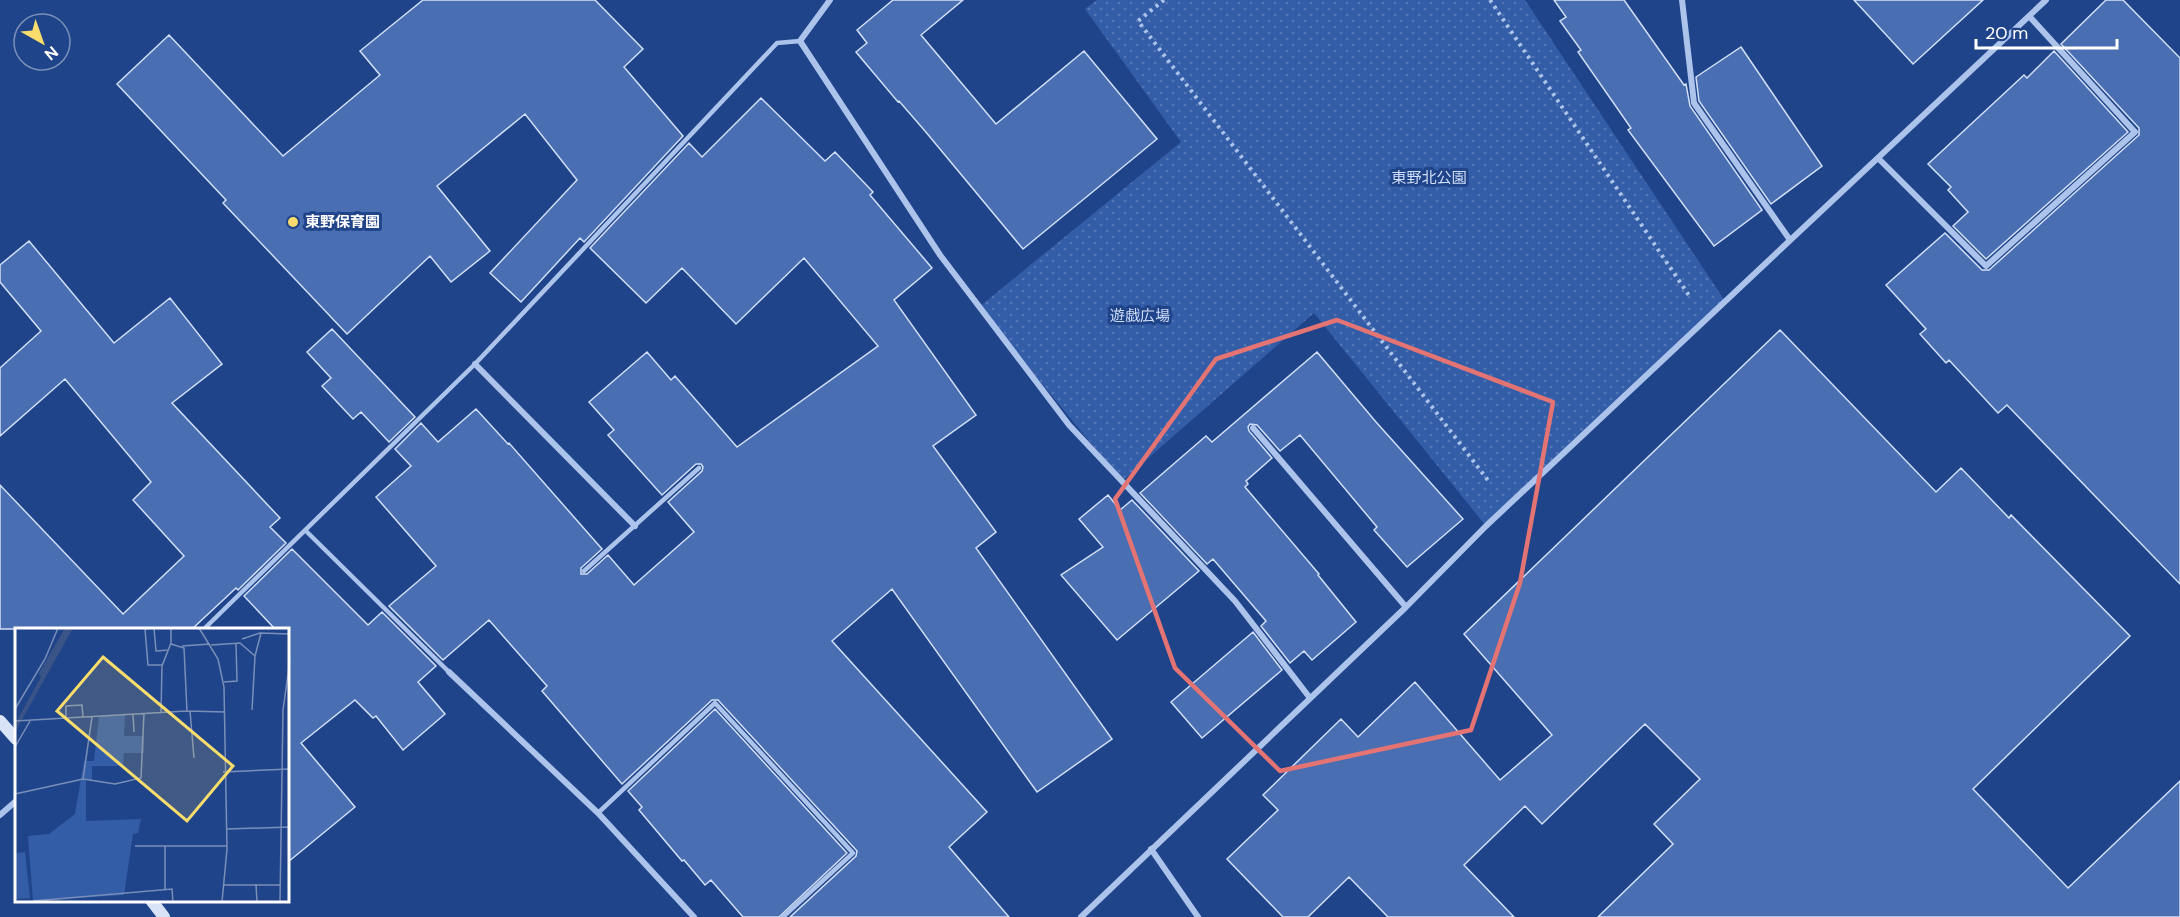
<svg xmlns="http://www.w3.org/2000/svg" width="2180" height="917" viewBox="0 0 2180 917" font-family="'DM Sans','Noto Sans JP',sans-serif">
  <defs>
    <pattern id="park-dots" width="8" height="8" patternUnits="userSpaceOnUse" patternTransform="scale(1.5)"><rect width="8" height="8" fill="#345da7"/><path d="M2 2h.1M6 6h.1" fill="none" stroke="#5275b4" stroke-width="1.8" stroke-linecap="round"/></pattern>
  </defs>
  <rect width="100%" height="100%" fill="#20448a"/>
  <path fill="url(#park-dots)" d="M1097,0H1525L1725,301L1486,526L1314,313L1122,481L979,307L1181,142L1085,9Z"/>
  <path fill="#496eb2" stroke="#d1dff8" stroke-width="1.5" d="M423,0H595L643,49L624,67L683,136L584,242L580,238L521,302L490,273L577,180L525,114L437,186L490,251L451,282L430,256L347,334L223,203L226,200L117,84L169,35L283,156L380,75L360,51Z
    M893,0H963L921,35L996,124L1084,51L1157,139L1023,249L925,131L899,101L898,102L856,52L867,43L857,30Z
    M1554,0H1624L1684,85L1686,84L1690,106L1762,210L1714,246L1628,130L1631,128L1578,52L1581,50L1560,21L1566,17Z
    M1854,0H1983L1913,64Z
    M2106,0H2123L2180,58V584L2007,405L1998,413L1949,360L1946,363L1920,334L1926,329L1886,285L1945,233L1982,270H1989L2139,135V128L2061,44Z
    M1741,47L1822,166L1771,204L1699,101L1696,77Z
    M2054,51L2128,132L1986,259L1953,226L1968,212L1948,190L1951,187L1928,164L2024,75L2027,78Z
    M761,98L825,161L835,152L873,192L870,195L932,268L894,300L976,415L933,446L996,532L976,548L1112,739L1037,792L892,589L832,641L987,812L949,847L1009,917H790L856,856L857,851L718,700H712L622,784L542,691L547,686L489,620L443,660L389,606L436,566L376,497L411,466L395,449L421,423L438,442L476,409L508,444L509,443L602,549L581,568V574H587L608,555L634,585L694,532L668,502L702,471L703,467L701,464H696L662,495L608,435L614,430L589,402L647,352L671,380L675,376L737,447L878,346L804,258L736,324L682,268L646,303L590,248L689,143L702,157Z
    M29,241L114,343L170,298L222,364L172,403L280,518L270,527L286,543L238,590L236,588L192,629H0V485L123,614L184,556L133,500L151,482L65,379L0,436V368L41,331L0,282V265Z
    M332,329L415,417L389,442L361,412L353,419L322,386L331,378L307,352Z
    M1780,330L1936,492L1961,468L2009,518L2011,515L2130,636L1973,789L2068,888L2180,781V917H1598L1673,844L1654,824L1700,779L1645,724L1542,824L1525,806L1464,865L1514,917H1388L1349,877L1308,917H1283L1227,859L1278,810L1263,795L1341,719L1358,737L1415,682L1500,780L1552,735L1464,634Z
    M1317,352L1376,422L1463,519L1407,567L1374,530L1377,527L1300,435L1280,451L1257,425L1250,424L1248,427L1249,431L1272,458L1246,481L1248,484L1245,487L1319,574L1318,575L1356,622L1312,660L1304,651L1290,663L1261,626L1266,621L1213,559L1207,564L1140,493L1206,436L1212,442Z
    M1108,495L1120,510L1132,500L1199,571L1117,640L1061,575L1103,547L1079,519Z
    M292,549L368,625L382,612L436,666L418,682L445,714L403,750L376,716L373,718L355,700L301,743L355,807L288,862V629H275L244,596Z
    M1253,632L1282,670L1202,738L1171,702Z
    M715,709L847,853L779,917H743L711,880L705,885L684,860L682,861L639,810L642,807L628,791Z"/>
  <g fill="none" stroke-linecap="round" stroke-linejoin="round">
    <path stroke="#acc3eb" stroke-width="4" stroke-dasharray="3 4.5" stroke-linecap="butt" d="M1164,0L1138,21L1490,483
      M1490,0L1690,297"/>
    <path stroke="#acc3eb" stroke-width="4.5" d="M306,531L449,672
      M584,571L699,468
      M204,629L475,364L777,43L800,41
      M598,813L715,703L853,853L783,917"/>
    <path stroke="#acc3eb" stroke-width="6" d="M830,0L800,41L940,255L1069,425L1235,601L1310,698
      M1682,0L1694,103L1790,240
      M1878,158L1986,266L2135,132L2029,16
      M475,364L635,526
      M1253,428L1406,607
      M449,672L598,813L694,917
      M0,815L16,801
      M1151,849L1198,917
      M1081,917L1406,607L1486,526L2046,0"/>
    <path stroke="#d8e3f8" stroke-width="12" d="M0,721L16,739
      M151,900L164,917"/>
  </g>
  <path fill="none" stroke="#e47373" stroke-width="4.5" stroke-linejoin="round" d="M1337,320L1553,402L1520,583L1471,730L1280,771L1175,668L1115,499L1216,359Z"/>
  <circle fill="#f8dd6d" stroke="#20448a" stroke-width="2" cx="293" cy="222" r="6"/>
  <g text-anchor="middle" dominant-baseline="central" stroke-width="6" stroke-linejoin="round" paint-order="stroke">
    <g font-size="15" fill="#d1dff8" stroke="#20448a">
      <text x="1429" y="178">東野北公園</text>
      <text x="1140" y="316">遊戯広場</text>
    </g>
    <g font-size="15" font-weight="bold" fill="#fff" stroke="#20448a" text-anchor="start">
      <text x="305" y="222">東野保育園</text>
    </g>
  </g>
  <g transform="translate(15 628)">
    <rect width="274" height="274" fill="#20448a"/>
    <path d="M110,87L109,108H129V125H109L108,138H77V152H71V193L126,191L123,205L118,206L109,267L18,273L13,208L34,206L60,186L69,133H79L84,88Z" fill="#345da7"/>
    <path d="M100,203L101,225L78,226L76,204ZM61,215L66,217L69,256L44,259L32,255L26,246L23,219ZM10,224L15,270L0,271V225Z" fill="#345da7"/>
    <path d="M50,0H58L0,104V96L26,49L24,45Z" fill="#3a5487"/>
    <path fill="none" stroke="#798fb9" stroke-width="1.5" d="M137,0L130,1L133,37H148M139,0L141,23L154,22M184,0L203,31L209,59L212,221L207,274M227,11L245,5L275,6M156,16L169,20L172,83M196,17L225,15L240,28M167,18L195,16M209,54L222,53L221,16M0,81L30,31L43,0M237,82L240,28L246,5M175,83L179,130M146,84L147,38L156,15V0M118,86L119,104M51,90V78L67,77L68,89M0,93L172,83L210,84M0,119L15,93M208,144L275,141M68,151L77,89M0,166L68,151L100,156L126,150L129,85M212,201L275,199M120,218H212M241,256L242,274M209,257H265M150,262V218M18,273L157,261L158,274M265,274L268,82L275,32"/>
    <path fill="#f8dd6d" fill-opacity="0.15" stroke="#f8dd6d" stroke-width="3" d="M88,29L218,138L172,193L42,83Z"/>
    <rect width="274" height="274" fill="none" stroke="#fff" stroke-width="3"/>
  </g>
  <g transform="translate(42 42) rotate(140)"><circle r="28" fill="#20448a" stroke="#798fb9" stroke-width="1.5"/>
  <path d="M0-4.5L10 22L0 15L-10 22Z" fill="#f8dd6d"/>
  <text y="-9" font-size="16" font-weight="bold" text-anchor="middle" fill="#ffffff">N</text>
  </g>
  <path d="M1976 39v9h141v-9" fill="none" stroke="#ffffff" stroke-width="3"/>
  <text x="1985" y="39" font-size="18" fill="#ffffff" stroke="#20448a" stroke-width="4.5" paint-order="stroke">20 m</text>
</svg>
